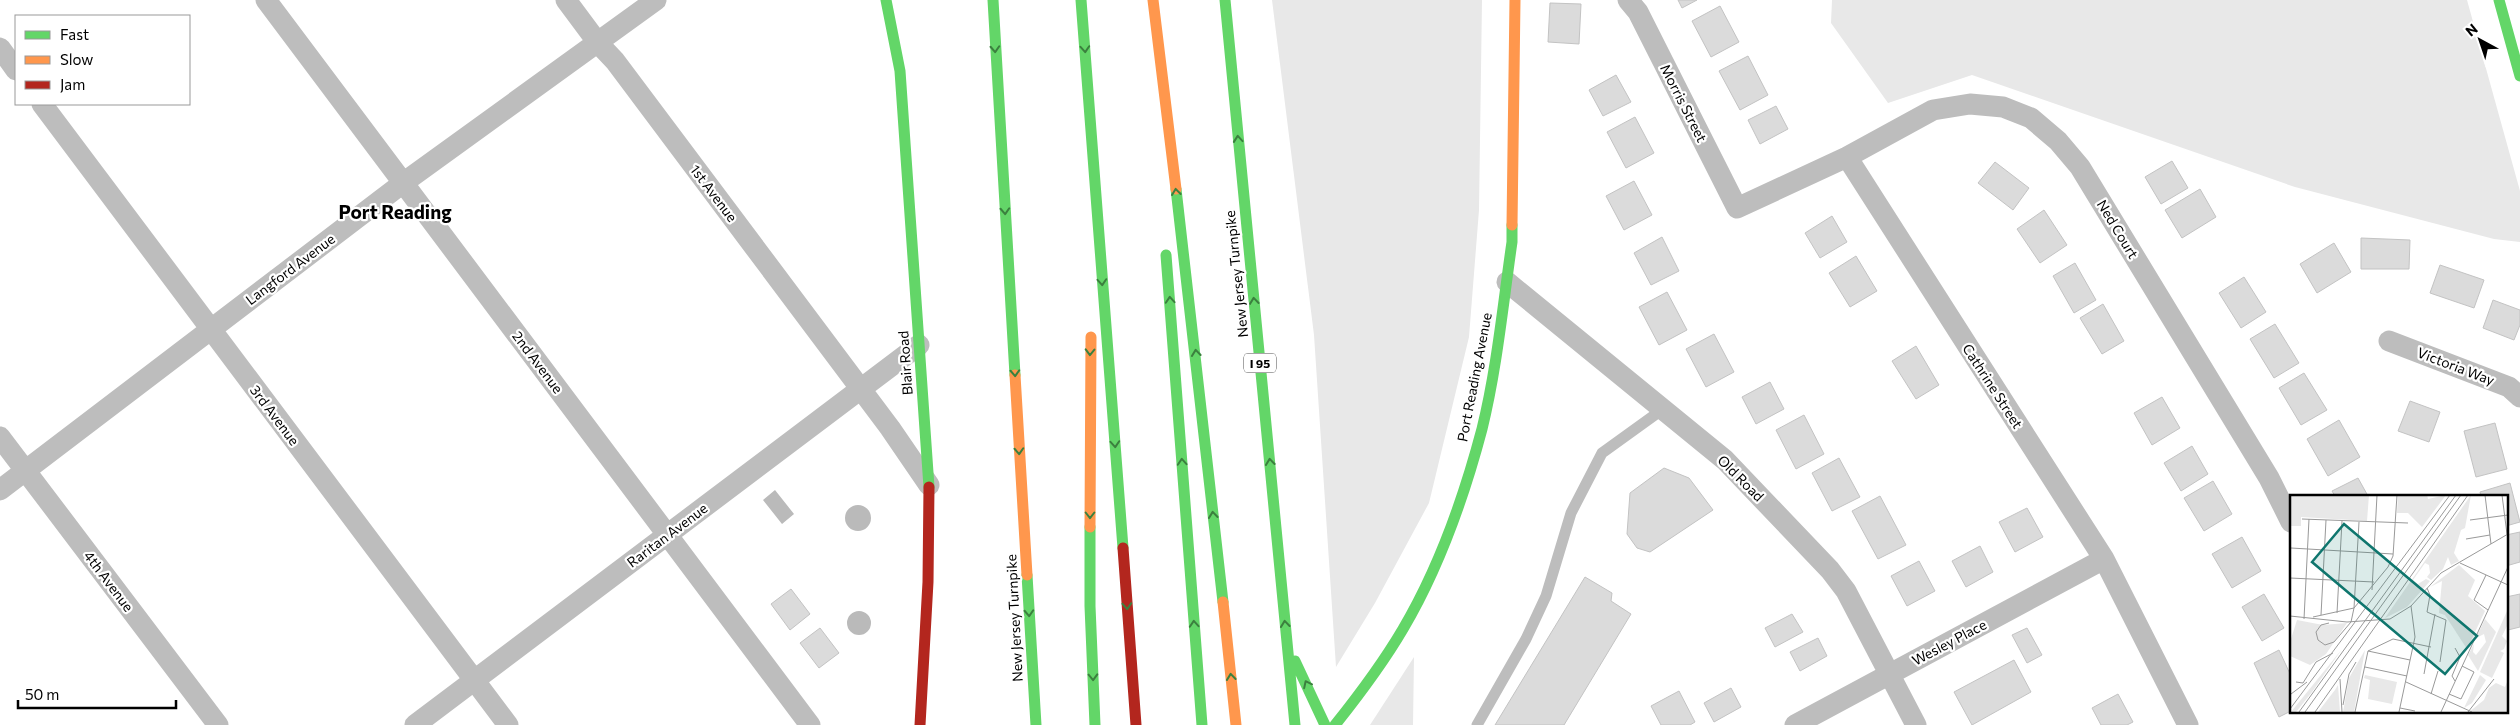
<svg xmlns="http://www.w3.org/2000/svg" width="2520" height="725" viewBox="0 0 2520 725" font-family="Commissioner,sans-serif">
  <rect width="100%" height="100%" fill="#fff"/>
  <path fill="#e8e8e8" d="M1272,0H1482L1479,210L1469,337L1429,503L1375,603L1336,667L1314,335Z
    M1832,0H2467L2520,191V242L2494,239L2295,187L1972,75L1888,103L1831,23Z
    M1414,657L1413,725H1370Z"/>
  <path fill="#bababa" d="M775,490L794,514L782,524L763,500Z
    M845 518a13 13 0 1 1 26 0a13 13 0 1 1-26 0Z
    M847 623a12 12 0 1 1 24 0a12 12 0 1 1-24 0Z"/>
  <path fill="#dbdbdb" stroke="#c3c3c3" d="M1678,0H1697L1682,8Z
    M1550,3L1581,4L1579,44L1548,42Z
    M1720,6L1739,42L1711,57L1692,21Z
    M1748,56L1768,95L1740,110L1719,71Z
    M1616,75L1631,102L1603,116L1589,90Z
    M1776,106L1788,129L1760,144L1748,120Z
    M1635,117L1654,153L1626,168L1607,132Z
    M2172,161L2188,188L2161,204L2145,177Z
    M1995,162L2029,188L2013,210L1978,183Z
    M1634,181L1652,215L1624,230L1606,196Z
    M2200,189L2216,217L2182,238L2165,210Z
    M2044,210L2067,245L2040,263L2017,229Z
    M1832,216L1847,242L1820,258L1805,233Z
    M1662,237L1679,271L1651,285L1634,253Z
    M2361,238L2410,240L2409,269H2361Z
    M2334,243L2351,272L2317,293L2300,264Z
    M1856,256L1877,291L1850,307L1829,273Z
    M2075,263L2096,300L2074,313L2053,276Z
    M2440,265L2484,280L2474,308L2430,293Z
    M2244,277L2266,312L2241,328L2219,293Z
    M1667,292L1687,330L1659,345L1639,307Z
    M2493,300L2520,310V325L2514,340L2483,328Z
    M2103,304L2124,341L2102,354L2080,318Z
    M2275,324L2299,363L2274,378L2250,339Z
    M1714,334L1734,372L1706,387L1686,349Z
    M1916,346L1939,385L1916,399L1892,361Z
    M2304,373L2327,410L2301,425L2279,388Z
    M1770,382L1784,409L1756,424L1742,397Z
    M2162,397L2180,428L2152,445L2134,413Z
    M2410,401L2440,412L2429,442L2398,431Z
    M1804,415L1824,454L1796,469L1776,430Z
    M2339,420L2360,457L2328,476L2307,439Z
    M2495,423L2507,469L2476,477L2464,431Z
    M2192,446L2208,474L2181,491L2164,463Z
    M1839,458L1860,497L1832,511L1812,473Z
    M1664,468L1689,478L1713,510L1650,552L1637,548L1627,534L1630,493Z
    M2358,478L2368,496H2335L2332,491Z
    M2213,481L2232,514L2204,531L2184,498Z
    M2510,483L2520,522L2506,526V496H2481L2480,492Z
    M1880,496L1906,545L1878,559L1852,511Z
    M2027,508L2043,537L2015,552L1999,522Z
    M2520,532V562L2506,566V535Z
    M2242,537L2261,571L2232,588L2212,554Z
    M1980,546L1993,572L1966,587L1952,561Z
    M1919,561L1935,591L1907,606L1891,576Z
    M1585,577L1612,593L1611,601L1631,614L1564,725H1495Z
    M791,589L810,614L790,630L771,604Z
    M2264,594L2284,628L2262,641L2242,607Z
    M2520,594V627L2508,630L2506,597Z
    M1792,614L1803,632L1775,647L1765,628Z
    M820,628L839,653L819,668L800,643Z
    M2027,628L2042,655L2027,663L2012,635Z
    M1818,638L1827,656L1800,671L1790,652Z
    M2279,650L2291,676V711L2279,717L2254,663Z
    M2014,660L2031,692L1972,725L1954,692Z
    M1731,688L1741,707L1714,722L1704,703Z
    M1679,691L1695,722L1690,725H1661L1651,706Z
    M2118,694L2133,722L2127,725H2101L2092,708Z"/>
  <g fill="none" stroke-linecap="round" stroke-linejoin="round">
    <path stroke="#bdbdbd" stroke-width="11" d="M1477,725L1526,639L1546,596L1571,513L1602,453L1663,409"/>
    <path stroke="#bdbdbd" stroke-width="21" d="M266,0L810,725
      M566,0L598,43L615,61L890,428L929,485
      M1628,0L1638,12L1737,208L1847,157L1933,110L1970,104L2003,107L2031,118L2058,141L2080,167L2269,478L2291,522
      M0,48L16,70
      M42,104L508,725
      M1847,157L2104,559L2188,725
      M1507,282L1725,460L1830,570L1846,591L1916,725
      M2389,341L2509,387L2520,397
      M0,437L218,725
      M0,490L403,183L656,0
      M415,725L919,345
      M1795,725L2104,559"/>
    <path stroke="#63d668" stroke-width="11" d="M886,0L900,71L929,487
      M993,0L1015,375
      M1081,0L1123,548
      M1225,0L1295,725
      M2499,0L2520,76
      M1176,189L1223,602
      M1166,255L1202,725
      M1090,527V606L1095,725
      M1027,575L1036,725
      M1295,661L1325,725
      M1335,725C1359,695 1383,663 1403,629C1439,568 1464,497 1482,429C1497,368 1503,304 1512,242V225"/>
    <path stroke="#ff974d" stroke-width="11" d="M1153,0L1176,189
      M1512,225L1515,0
      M1015,375L1027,575
      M1090,527L1091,337
      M1223,602L1236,725"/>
    <path stroke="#b3261e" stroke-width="11" d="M1123,548L1136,725
      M920,725L928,582L929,487"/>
  </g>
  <defs><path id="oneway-chevron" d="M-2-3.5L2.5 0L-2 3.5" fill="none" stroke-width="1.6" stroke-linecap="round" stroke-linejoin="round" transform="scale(1.25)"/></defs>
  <g stroke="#3b803e">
    <use href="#oneway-chevron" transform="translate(995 49) rotate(87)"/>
    <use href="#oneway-chevron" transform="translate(1085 49) rotate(86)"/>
    <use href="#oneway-chevron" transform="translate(1238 139) rotate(-95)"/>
    <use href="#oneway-chevron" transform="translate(1176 192) rotate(-97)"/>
    <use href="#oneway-chevron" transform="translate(1005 211) rotate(87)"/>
    <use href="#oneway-chevron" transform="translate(1102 282) rotate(86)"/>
    <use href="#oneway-chevron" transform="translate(1170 300) rotate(-94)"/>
    <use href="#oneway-chevron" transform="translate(1254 301) rotate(-96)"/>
    <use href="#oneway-chevron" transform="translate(1090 352) rotate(91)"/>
    <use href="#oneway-chevron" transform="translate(1196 353) rotate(-96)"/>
    <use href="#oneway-chevron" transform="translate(1015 373) rotate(87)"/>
    <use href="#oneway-chevron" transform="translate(1115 444) rotate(86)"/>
    <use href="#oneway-chevron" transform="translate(1019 451) rotate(87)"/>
    <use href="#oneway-chevron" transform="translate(1182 462) rotate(-94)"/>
    <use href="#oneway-chevron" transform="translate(1270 462) rotate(-96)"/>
    <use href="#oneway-chevron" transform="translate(1090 515) rotate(90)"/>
    <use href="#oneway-chevron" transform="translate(1213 515) rotate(-96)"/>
    <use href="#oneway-chevron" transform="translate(1127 606) rotate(86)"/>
    <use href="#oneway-chevron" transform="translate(1029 613) rotate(87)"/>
    <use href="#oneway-chevron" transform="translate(1194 624) rotate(-94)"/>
    <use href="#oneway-chevron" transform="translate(1285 624) rotate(-96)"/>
    <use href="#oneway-chevron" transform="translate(1093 677) rotate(88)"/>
    <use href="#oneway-chevron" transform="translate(1231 677) rotate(-96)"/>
    <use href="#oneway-chevron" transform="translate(1307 684) rotate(-116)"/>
  </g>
  <g text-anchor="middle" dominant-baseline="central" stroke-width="4.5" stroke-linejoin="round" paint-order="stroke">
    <rect fill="#fff" stroke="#4c4c4c" stroke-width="1" x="1244" y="353.5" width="32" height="19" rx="4"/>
    <g font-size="12" font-weight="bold" fill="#000">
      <text x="1260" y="363">I 95</text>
    </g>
    <g font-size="14" fill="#000" stroke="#fff">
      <text transform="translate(1684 103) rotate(63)">Morris Street</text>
      <text transform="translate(714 193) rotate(53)">1st Avenue</text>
      <text transform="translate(2118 229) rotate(59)">Ned Court</text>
      <text transform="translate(290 269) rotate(-37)">Langford Avenue</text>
      <text transform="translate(1236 274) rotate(-96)">New Jersey Turnpike</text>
      <text transform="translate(538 362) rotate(53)">2nd Avenue</text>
      <text transform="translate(905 363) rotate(-94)">Blair Road</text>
      <text transform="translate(2456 366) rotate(21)">Victoria Way</text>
      <text transform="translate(1474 377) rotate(-79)">Port Reading Avenue</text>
      <text transform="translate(1993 386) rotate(57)">Cathrine Street</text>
      <text transform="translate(275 415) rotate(53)">3rd Avenue</text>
      <text transform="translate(1741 478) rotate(45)">Old Road</text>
      <text transform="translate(667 535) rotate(-37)">Raritan Avenue</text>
      <text transform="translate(109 581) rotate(53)">4th Avenue</text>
      <text transform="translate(1014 618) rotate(-93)">New Jersey Turnpike</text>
      <text transform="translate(1949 642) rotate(-28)">Wesley Place</text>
    </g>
    <g font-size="19" font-weight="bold" fill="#000" stroke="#fff">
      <text x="395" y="211">Port Reading</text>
    </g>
  </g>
  <g transform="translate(2290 495)">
    <rect width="218" height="218" fill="#fff"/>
    <path d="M0,0H79L77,26L11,22V31H0ZM108,0H137L138,4L156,0L132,32L118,18H107ZM181,0L175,33L171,35L164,58L169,66L161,70L158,62L153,74L141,85L137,82L140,78L139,70L135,68L123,85L128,89L136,84L140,86L117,112L95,123ZM169,70L185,85L178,101L195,116L177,154L155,120L149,118L152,86L140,92ZM217,116V131L212,141L217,146L214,154L210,156L214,158L202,183L190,177ZM195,124L206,137L188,176L178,160L184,149L183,157L186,160L196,147L194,139L186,143ZM7,125L33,130L57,128L36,159L20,170L0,161V147ZM52,154L22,197L6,217H1ZM75,155L64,217H53L59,183ZM75,180L107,187L102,209L78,204L80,185L74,183ZM190,180L196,185L182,208L174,213ZM217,187V217H179L194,205L199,193L206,188L215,192ZM48,190L50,217H28L45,195Z" fill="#e8e8e8"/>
    <path fill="none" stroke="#999" stroke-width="1" d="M195,0L201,49M212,0L217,39M12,24L118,28M0,25V72M180,25L218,20M176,44L200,40M1,53L103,59M170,68L218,90M196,80L184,105L198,115M0,83L84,87M137,93L140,100L137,117L156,125L150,167M82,95L87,0M64,113L69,27M47,118L52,26M31,120L36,25M0,121L57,127L100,124L121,111L151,78L218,39M23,122L64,113L98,72L103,61L107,0M14,124L19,24M39,128L31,130L26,137L28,145L35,150L44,147L61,127L64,113M78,156L103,144L141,152M78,156L120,165M75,172L117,181M134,179L145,119M50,184L52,217M165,186L162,181L170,162L165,153M6,187L13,188L26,167L43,158M116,187L182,217M1,199L17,187M141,199L148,176M159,199L171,204L184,177L172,171M53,210L59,179L66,167M110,213L125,216M0,214L160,0M9,217L166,0M15,217L171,0M25,217L178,0M65,217L78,156M109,217L125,142L121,111M151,217L218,72M178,217L204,184"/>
    <path fill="#0f766e" fill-opacity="0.15" stroke="#0f766e" stroke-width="2.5" d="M54,29L187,141L155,179L22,67Z"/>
    <rect width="218" height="218" fill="none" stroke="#000" stroke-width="2.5"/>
  </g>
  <rect x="15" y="15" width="175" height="90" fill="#ffffff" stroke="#999999"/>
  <rect x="25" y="31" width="25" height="8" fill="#63d668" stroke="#999999"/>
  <text x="60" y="40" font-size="15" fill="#000000">Fast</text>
  <rect x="25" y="56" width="25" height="8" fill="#ff974d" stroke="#999999"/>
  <text x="60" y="65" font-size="15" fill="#000000">Slow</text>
  <rect x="25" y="81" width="25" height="8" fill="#b3261e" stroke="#999999"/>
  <text x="60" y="90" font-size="15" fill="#000000">Jam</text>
  <g transform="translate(2480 40) rotate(320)" stroke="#ffffff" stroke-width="4" paint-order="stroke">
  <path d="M0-4L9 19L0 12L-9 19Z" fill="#000000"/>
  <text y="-8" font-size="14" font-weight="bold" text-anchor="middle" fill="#000000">N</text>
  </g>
  <path d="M18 700v8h158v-8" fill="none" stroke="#000000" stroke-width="2.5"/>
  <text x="25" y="700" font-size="15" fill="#000000" stroke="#ffffff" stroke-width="4" paint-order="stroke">50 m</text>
</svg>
